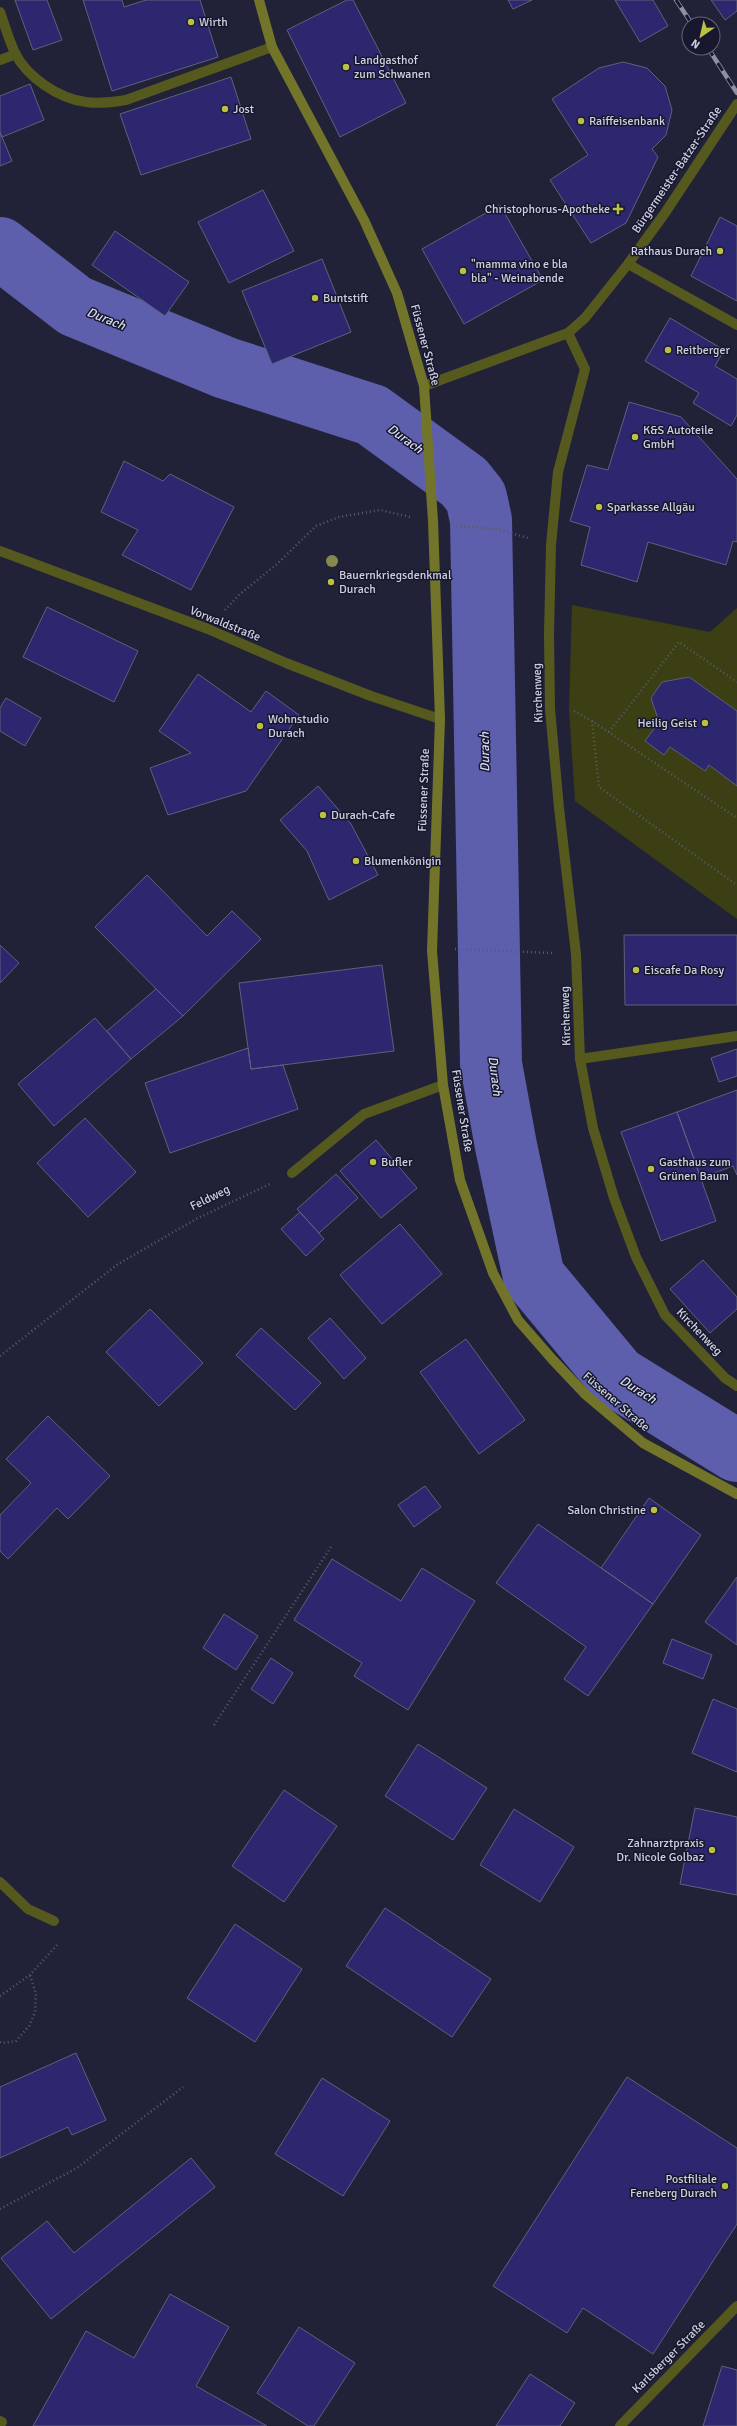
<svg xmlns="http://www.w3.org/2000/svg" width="737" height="2426" viewBox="0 0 737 2426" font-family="Signika,sans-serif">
  <rect width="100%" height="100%" fill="#212238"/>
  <path fill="#3c3e14" d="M572,605L710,632L737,608V711L689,677L663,682L651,698L659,722L645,741L664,755L670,747L704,771L709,765L737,786V919L575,801L569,709Z"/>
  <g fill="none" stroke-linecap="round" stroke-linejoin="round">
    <path stroke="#5d5fac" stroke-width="62" d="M0,248L75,306L226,368L372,415L464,482L476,497L481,520L491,1064L506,1146L534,1277L617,1377L737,1451"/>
  </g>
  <path fill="#2c276f" stroke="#5e617b" d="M15,0H47L62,40L33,50Z
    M83,0H122L124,7L146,0H200L218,57L112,91Z
    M347,0H353L406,103L340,137L287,30Z
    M508,0H532L513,9Z
    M615,0H653L668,26L640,42Z
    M711,0H737V11L725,20Z
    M623,62L647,68L665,86L672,110L666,135L652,149L658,157L626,223L591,243L550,180L588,155L552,99L599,68Z
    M231,77L251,139L141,175L120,114Z
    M30,84L44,120L2,137L0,132V96Z
    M0,132L12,161L0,166Z
    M263,190L294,251L229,283L198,222Z
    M500,205L543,280L464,324L422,249Z
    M720,217L737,226V301L691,276Z
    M115,231L189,282L165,316L92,265Z
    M322,259L351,332L272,364L242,291Z
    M670,318L724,350L715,366L737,379V415L731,426L693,403L699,393L645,361Z
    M629,402L681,417L737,479V542L733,541L726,565L648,542L637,582L581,565L590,527L570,521L587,465L608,470Z
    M124,461L163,481L170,474L234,507L191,590L122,555L138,530L101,512Z
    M47,607L138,651L114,702L23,657Z
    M198,674L251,712L266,691L299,715L246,791L168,815L150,768L191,753L159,731Z
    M689,677L737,711V786L709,765L705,771L670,747L664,755L645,741L659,722L651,698L662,682Z
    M6,698L41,718L25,746L0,731V708Z
    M318,786L351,824L378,875L329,900L307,851L280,820Z
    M147,875L207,936L232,911L261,939L183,1016L95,927Z
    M624,935H737V1005H625Z
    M0,945L19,963L0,983Z
    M382,965L394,1051L251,1069L239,983Z
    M156,989L183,1016L131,1059L107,1031Z
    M95,1018L131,1059L54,1126L18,1084Z
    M248,1048L251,1069L283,1065L298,1109L170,1153L145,1083Z
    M737,1049V1076L719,1082L711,1058Z
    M737,1090V1175L733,1166L701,1178L677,1112Z
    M677,1112L716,1221L661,1241L621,1132Z
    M85,1118L136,1172L88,1217L37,1163Z
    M376,1140L417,1188L381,1218L340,1171Z
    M336,1174L358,1198L319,1233L297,1209Z
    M300,1212L324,1239L306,1256L281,1229Z
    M400,1224L442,1274L382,1324L340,1275Z
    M703,1260L737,1297V1309L710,1333L670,1289Z
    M150,1309L203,1363L159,1406L106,1352Z
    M330,1318L366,1358L344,1379L308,1338Z
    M261,1328L321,1383L295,1410L236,1355Z
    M466,1339L525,1420L479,1454L420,1372Z
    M48,1416L110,1476L68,1519L57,1508L8,1559L0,1551V1515L31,1483L6,1459Z
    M425,1486L441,1507L414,1527L398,1505Z
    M649,1498L701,1535L653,1604L601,1568Z
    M538,1524L653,1604L588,1696L564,1679L586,1647L496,1583Z
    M332,1559L401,1601L422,1568L475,1601L408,1710L354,1676L362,1663L294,1620Z
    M737,1577V1645L705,1622Z
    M224,1614L258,1636L236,1670L203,1648Z
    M672,1639L712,1655L703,1679L663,1663Z
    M271,1658L293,1673L273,1704L251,1689Z
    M713,1699L737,1709V1772L692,1753Z
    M418,1744L487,1788L453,1840L385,1796Z
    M284,1790L337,1826L284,1902L232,1866Z
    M695,1808L737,1817V1895L680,1884Z
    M514,1809L574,1847L540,1902L480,1865Z
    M385,1908L491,1979L452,2037L346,1966Z
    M235,1924L302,1969L255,2042L187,1998Z
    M76,2053L106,2120L72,2135L68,2127L0,2158V2087Z
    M627,2077L737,2148V2224L653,2354L583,2308L567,2333L493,2286Z
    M322,2078L390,2121L343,2196L275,2154Z
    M191,2158L215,2187L51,2319L1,2258L47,2221L74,2253Z
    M170,2294L229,2327L196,2386L267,2426H33L86,2331L134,2358Z
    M299,2327L355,2363L314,2426H308L257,2393Z
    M722,2366L737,2370V2426H703Z
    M530,2374L575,2403L560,2426H496Z"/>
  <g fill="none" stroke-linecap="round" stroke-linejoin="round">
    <path stroke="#595b6e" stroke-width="2.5" stroke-dasharray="1 3" stroke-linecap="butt" d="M456,526L497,529L528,538
      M225,610L240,594L276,565L316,526L339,517L380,510L410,517
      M574,711L592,721L737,818
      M592,721L599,787L737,885
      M609,732L679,642L737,682
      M455,949L552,953
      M0,1356L118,1264L196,1219L272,1183
      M214,1725L331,1547
      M0,1996L30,1975L58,1944
      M0,2042L2,2043L16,2041L29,2026L35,2012L36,1994L30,1975
      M0,2209L77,2168L183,2087"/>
    <path stroke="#56591d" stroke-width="10" d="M0,12C5,26 9,40 15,53C27,77 59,99 86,102C100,104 113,102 126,100L272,47
      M0,60L16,54
      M0,1882L28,1909L54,1921"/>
    <path stroke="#56591d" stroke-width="10" d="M628,264L737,325
      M568,333L585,369L558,472L551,545L549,634L550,709L559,808L576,954L580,1059L593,1128L614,1198L636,1257L665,1315L725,1378L737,1386
      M424,386L568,333L585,318L628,264L665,213L737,104
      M0,551L208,629L286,663L371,696L440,719
      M580,1059L737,1036
      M292,1173L364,1114L443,1085
      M0,2421L2,2422
      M620,2426L737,2306"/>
    <path stroke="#727529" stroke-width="10" d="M259,0L272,47L364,220L397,293L424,386L433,521L440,719L432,951L443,1085L460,1180L493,1273L518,1320L552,1359L586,1395L643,1443L737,1494"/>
    <g stroke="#8f91a3" stroke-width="4.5">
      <path id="rail" d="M676,0L692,24
        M708,48L737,93"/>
    </g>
    <use href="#rail" stroke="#17182e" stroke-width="3" stroke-dasharray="9" stroke-linecap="butt"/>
  </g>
  <circle fill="#86894d" cx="332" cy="561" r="6"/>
  <g fill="#bbc045" stroke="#17182e" stroke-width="1.5">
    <circle cx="191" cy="22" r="4"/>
    <circle cx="346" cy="67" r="4"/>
    <circle cx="225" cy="109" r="4"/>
    <circle cx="581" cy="121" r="4"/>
    <path d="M616 203h4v4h4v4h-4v4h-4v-4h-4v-4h4z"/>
    <circle cx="720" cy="251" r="4"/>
    <circle cx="463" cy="271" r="4"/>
    <circle cx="315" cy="298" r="4"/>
    <circle cx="668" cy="350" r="4"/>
    <circle cx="635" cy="437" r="4"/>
    <circle cx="599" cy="507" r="4"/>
    <circle cx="331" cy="582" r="4"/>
    <circle cx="705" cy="723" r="4"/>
    <circle cx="260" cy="726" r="4"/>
    <circle cx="323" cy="815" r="4"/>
    <circle cx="356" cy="861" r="4"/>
    <circle cx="636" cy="970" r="4"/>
    <circle cx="373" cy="1162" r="4"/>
    <circle cx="651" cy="1169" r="4"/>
    <circle cx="654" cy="1510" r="4"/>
    <circle cx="712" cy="1850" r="4"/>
    <circle cx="725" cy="2186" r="4"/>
  </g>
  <g text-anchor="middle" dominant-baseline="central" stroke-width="3" stroke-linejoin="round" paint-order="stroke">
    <g font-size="12" fill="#ced0df" stroke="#17182e" text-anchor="start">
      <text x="199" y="22">Wirth</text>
      <text x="354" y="60">Landgasthof<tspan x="354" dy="14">zum Schwanen</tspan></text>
      <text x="233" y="109">Jost</text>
      <text x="589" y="121">Raiffeisenbank</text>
      <text x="610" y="209" text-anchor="end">Christophorus-Apotheke</text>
      <text x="712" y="251" text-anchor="end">Rathaus Durach</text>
      <text x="471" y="264">"mamma vino e bla<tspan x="471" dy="14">bla" - Weinabende</tspan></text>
      <text x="323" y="298">Buntstift</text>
      <text x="676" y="350">Reitberger</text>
      <text x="643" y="430">K&amp;S Autoteile<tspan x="643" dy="14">GmbH</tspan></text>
      <text x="607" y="507">Sparkasse Allgäu</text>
      <text x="339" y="575">Bauernkriegsdenkmal<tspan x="339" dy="14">Durach</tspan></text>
      <text x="268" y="719">Wohnstudio<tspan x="268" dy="14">Durach</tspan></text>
      <text x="697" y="723" text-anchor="end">Heilig Geist</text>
      <text x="331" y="815">Durach-Cafe</text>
      <text x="364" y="861">Blumenkönigin</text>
      <text x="644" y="970">Eiscafe Da Rosy</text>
      <text x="381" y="1162">Bufler</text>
      <text x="659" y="1162">Gasthaus zum<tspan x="659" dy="14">Grünen Baum</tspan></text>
      <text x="646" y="1510" text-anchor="end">Salon Christine</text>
      <text x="704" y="1843" text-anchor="end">Zahnarztpraxis<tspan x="704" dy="14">Dr. Nicole Golbaz</tspan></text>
      <text x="717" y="2179" text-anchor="end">Postfiliale<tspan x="717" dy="14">Feneberg Durach</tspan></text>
    </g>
    <g font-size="12" fill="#ced0df" stroke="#17182e">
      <text transform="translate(677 170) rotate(-56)">Bürgermeister-Batzer-Straße</text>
      <text transform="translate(425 345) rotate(75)">Füssener Straße</text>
      <text transform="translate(225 624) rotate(22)">Vorwaldstraße</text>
      <text transform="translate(538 693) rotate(-92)">Kirchenweg</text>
      <text transform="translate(424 790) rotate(-88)">Füssener Straße</text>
      <text transform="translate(566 1016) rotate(-92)">Kirchenweg</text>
      <text transform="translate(462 1111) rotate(81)">Füssener Straße</text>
      <text transform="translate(210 1198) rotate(-26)">Feldweg</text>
      <text transform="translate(699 1332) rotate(46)">Kirchenweg</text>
      <text transform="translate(616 1402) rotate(41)">Füssener Straße</text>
      <text transform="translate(669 2357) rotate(-45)">Karlsberger Straße</text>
    </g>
    <g font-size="13" font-style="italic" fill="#d7daf0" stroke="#17182e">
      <text transform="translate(106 319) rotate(22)">Durach</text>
      <text transform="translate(405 439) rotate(36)">Durach</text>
      <text transform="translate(485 752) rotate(-91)">Durach</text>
      <text transform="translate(495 1076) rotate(83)">Durach</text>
      <text transform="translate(638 1390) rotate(32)">Durach</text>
    </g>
  </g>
  <g transform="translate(701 36) rotate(214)"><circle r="19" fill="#17182e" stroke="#606275"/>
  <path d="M0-3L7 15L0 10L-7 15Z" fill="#bbc045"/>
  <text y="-6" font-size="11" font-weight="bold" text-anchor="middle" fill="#ced0df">N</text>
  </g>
</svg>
